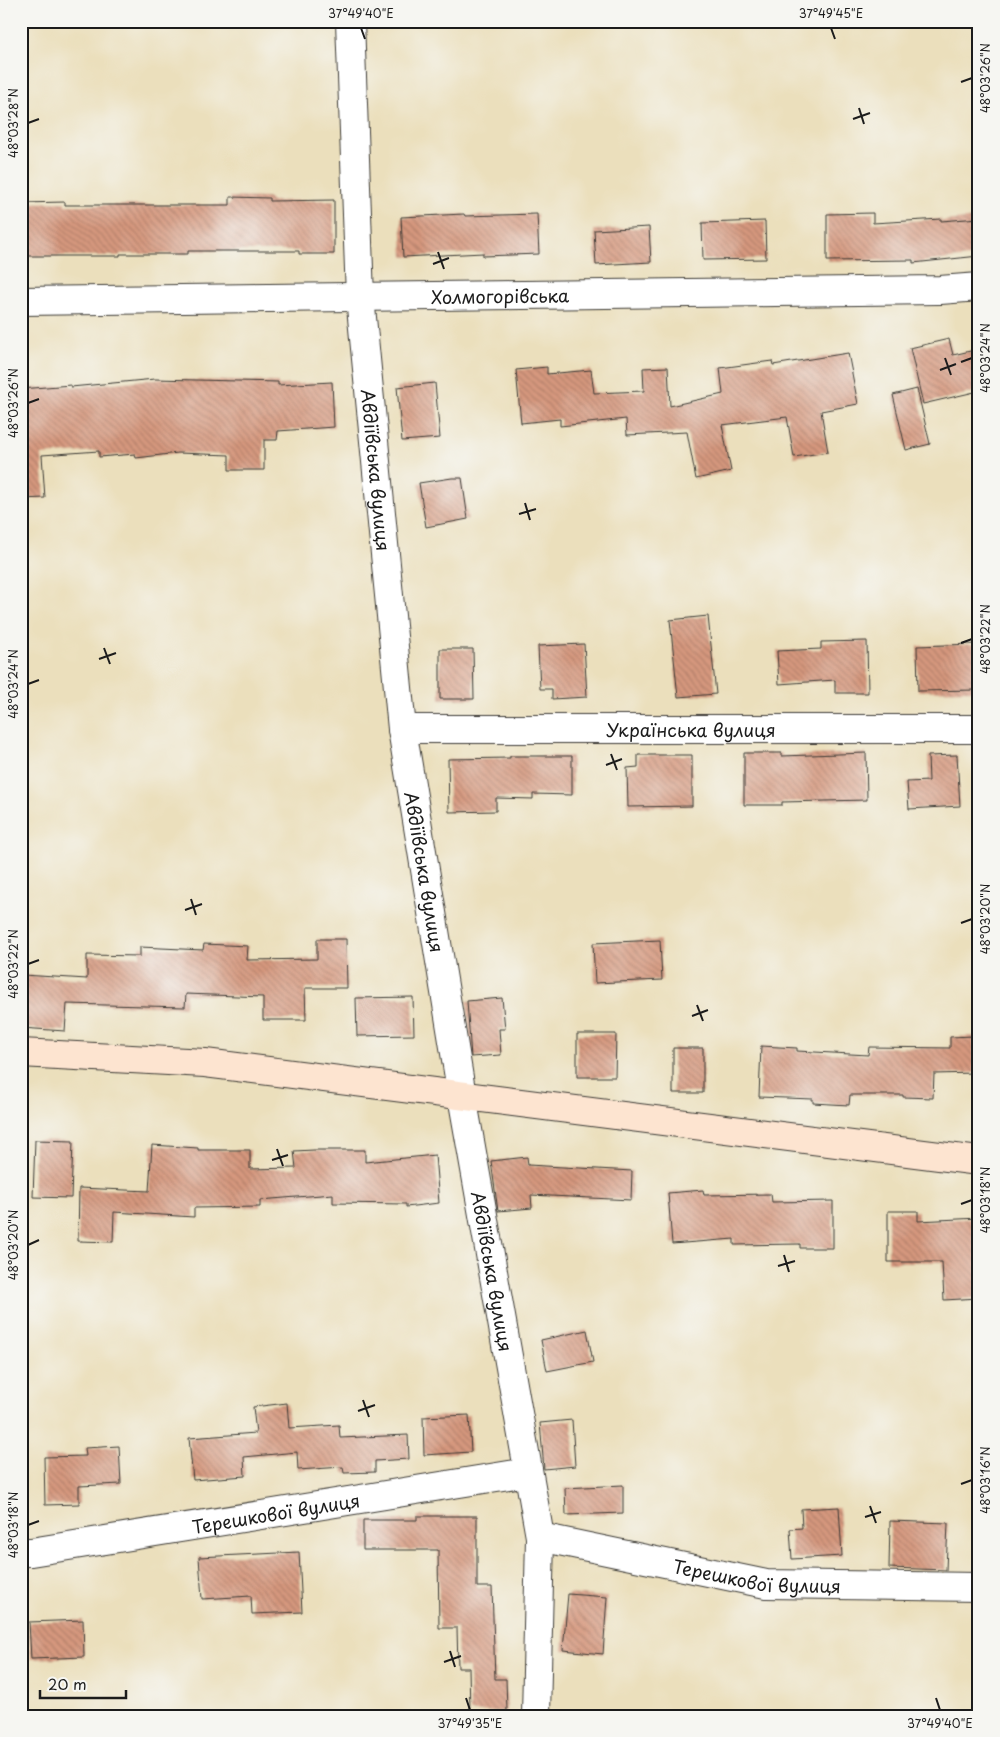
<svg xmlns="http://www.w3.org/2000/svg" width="1000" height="1737" viewBox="0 0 1000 1737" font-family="'Playpen Sans',sans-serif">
  <defs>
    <pattern id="building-back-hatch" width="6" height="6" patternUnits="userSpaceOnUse" patternTransform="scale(1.25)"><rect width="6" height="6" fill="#d6987e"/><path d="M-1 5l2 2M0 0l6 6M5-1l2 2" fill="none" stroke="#ad7b66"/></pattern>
  </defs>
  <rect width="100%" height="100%" fill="#f6f6f2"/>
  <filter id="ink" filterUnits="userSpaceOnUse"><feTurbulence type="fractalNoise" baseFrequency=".02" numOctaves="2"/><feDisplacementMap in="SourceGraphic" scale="10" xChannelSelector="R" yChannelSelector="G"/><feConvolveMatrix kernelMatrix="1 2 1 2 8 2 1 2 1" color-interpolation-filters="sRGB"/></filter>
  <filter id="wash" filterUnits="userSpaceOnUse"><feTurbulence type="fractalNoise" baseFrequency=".0096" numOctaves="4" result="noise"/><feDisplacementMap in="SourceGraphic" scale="20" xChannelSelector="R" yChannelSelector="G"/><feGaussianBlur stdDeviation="1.12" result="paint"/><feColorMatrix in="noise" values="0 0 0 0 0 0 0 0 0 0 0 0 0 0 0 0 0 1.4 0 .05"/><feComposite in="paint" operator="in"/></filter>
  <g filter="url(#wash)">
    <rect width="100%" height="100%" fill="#ebdfbc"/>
    <g id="blocks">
      <path fill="url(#building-back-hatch)" d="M230,197L270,198V201L334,200V254H299V251H188V254H120V256H21V203L65,202V205H230Z
        M873,213V223L941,219V221L979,218V256L913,263V260L827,261V214Z
        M464,214L465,216L537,214L539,254L483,256V253L403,257L401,217Z
        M765,221L766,259L703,260L702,223Z
        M649,227L651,262L596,265L594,230Z
        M949,339L953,355L979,349V391L923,404L910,348Z
        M848,353L858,404L821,411L828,452L794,457L787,417L722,425L731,471L696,479L687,432L627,435L626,419L560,426V419L521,423L516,370L547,367V374L591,370L594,393L644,391L643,368L668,367L670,406L723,394L720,368L772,361L773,365Z
        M155,379L278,382V385L332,382L334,427L278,431L277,440H264V470H229V455L178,453L136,458L135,454L99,457V451L42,455L45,498L21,499V389L71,385V387Z
        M435,383L440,438L402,441L397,387Z
        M917,389L930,444L906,450L893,395Z
        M452,478H462L468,519L426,527L419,483Z
        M708,616L716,694L678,697L670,620Z
        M867,641L868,693H835V680L779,684L777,651L821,649V642Z
        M584,644L587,697L552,699V689H540L538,646Z
        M975,644L976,690L918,691L917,646Z
        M440,649H473L474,699H440Z
        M744,753H782V756L866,753L867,800L782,802V805H744Z
        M638,755H692V806L628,807L627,768L638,767Z
        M957,755L960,806L909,809L907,782L929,781L928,756Z
        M510,756H572V795L533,794V799L496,798V811L449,812L448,759L510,758Z
        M317,939H346L347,988H305L306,1020H263V997L186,994L185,1007L67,1004L65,1031L21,1028L23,975L87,979V955L140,956V947L203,950L204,944L248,946L247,960L317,959Z
        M660,940L662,980L595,983L593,943Z
        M413,997L414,1035L357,1036L356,998Z
        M502,998L505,1029H499L501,1055L471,1057L467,1001Z
        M577,1034H616L615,1077H577Z
        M974,1036L975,1073L934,1074L933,1098L903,1097V1095H850L849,1105L813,1103V1099L759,1097L761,1046L797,1048V1051L868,1055L869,1047L950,1048V1037Z
        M673,1048H703V1093H673Z
        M35,1140L73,1141L71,1198L33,1197Z
        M152,1145L198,1148V1150H250V1169L296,1168L294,1151L314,1150H365V1162L435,1155L439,1203L406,1207V1204L333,1203V1194L260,1200V1207L194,1208V1217L114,1212L113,1242L78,1241L79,1188L149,1191Z
        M527,1157L528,1165L632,1171L631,1200L531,1195L532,1208L498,1211L491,1161Z
        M703,1190L704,1195L771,1194L772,1202L833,1201V1248H800V1244L734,1245V1239L672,1244L668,1193Z
        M888,1211H918V1221L979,1218V1298L944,1300L942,1262H888Z
        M587,1330L593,1362L547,1371L541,1340Z
        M287,1403L289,1428L339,1425L340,1438L408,1435L409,1459L375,1461V1472L344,1473L343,1467L298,1470L297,1452L244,1457L245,1476L193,1480L189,1438L256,1433L253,1407Z
        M469,1415L471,1452L424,1455L423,1417Z
        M572,1420L575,1466L544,1469L540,1423Z
        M119,1446L121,1484L79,1486V1504L45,1505L44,1457L86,1456L85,1448Z
        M623,1485V1513L566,1515L565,1488Z
        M839,1507L842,1556L792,1559L790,1529L802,1528L801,1509Z
        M417,1516H477V1587H492L495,1679H506L507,1711L470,1712L469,1668H458L457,1628H439L438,1550H363V1520H417Z
        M890,1521L948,1523L946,1570L889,1568Z
        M299,1552L302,1612L252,1614L251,1596L202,1599L199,1557Z
        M568,1594L607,1597L603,1654L563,1650Z
        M83,1620L84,1657L31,1659L29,1622Z"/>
    </g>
  </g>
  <g filter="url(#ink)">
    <use href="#blocks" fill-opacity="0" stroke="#3b3934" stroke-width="1"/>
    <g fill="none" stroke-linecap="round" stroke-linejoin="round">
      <g stroke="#3b3934" stroke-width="30">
        <g id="street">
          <path id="s1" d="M350,21L360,297L402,729L462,1096L540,1537L536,1716"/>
          <path id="s2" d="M21,301L940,290L979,287"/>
          <path id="s3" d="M402,729H979"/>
          <path id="s4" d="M540,1537L766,1584L979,1587"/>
          <path id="s5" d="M21,1552H31L528,1472"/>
        </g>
      </g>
      <g stroke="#3b3934" stroke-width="30">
        <path id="secondary" d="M21,1053L205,1063L979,1161"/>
      </g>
      <use href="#street" stroke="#fff" stroke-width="28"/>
      <use href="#secondary" stroke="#fde4d0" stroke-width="28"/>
    </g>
  </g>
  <path fill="none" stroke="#1c1c1c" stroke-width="2" d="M361,28L365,39M831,28L835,39M961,82L972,78M859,108L864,124M853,119L870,113M28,123L39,119M438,252L444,269M433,264L449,258M945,358L951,375M961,362L972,358M940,370L956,364M28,403L39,399M525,503L530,520M519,514L536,509M961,643L972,639M104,648L110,664M99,659L116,653M28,684L39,680M611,754L617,770M606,765L622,759M191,899L196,915M185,910L202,904M961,923L972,919M28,964L39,960M697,1005L703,1021M692,1016L708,1010M277,1149L283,1166M272,1160L288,1155M961,1204L972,1200M28,1245L39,1240M784,1255L789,1272M778,1266L795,1261M363,1400L369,1417M358,1411L375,1405M961,1484L972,1480M870,1506L876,1523M865,1517L881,1512M28,1525L39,1521M450,1651L455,1667M444,1662L461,1656M466,1698L470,1710M936,1698L940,1710"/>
  <g text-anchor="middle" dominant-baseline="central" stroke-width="4" stroke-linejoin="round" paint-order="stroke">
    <g font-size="18" fill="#1c1c1c" stroke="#f6f6f2">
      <text stroke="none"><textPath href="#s2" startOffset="479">Холмогорівська</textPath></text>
      <text stroke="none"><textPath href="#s1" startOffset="450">Авдіївська вулиця</textPath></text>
      <text stroke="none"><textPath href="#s3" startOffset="289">Українська вулиця</textPath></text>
      <text stroke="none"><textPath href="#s1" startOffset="855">Авдіївська вулиця</textPath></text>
      <text stroke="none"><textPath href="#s1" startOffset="1260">Авдіївська вулиця</textPath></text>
      <text stroke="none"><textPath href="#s5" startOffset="258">Терешкової вулиця</textPath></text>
      <text stroke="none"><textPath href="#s4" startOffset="221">Терешкової вулиця</textPath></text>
    </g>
  </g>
  <rect width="1000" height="1737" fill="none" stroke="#f6f6f2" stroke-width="55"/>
  <path d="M40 1690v8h86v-8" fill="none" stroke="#1c1c1c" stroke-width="2.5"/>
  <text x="48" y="1690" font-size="15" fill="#1c1c1c" stroke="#f6f6f2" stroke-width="4" paint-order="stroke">20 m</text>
  <rect x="28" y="28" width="944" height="1682" fill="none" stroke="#1c1c1c" stroke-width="2"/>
  <g font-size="12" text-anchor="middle" fill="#1c1c1c">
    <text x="361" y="18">37°49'40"E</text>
    <text x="831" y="18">37°49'45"E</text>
    <text transform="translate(986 78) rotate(-90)" y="4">48°03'26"N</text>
    <text transform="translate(14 123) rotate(-90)" y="4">48°03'28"N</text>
    <text transform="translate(986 358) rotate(-90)" y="4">48°03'24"N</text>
    <text transform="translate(14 403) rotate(-90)" y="4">48°03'26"N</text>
    <text transform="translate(986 639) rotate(-90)" y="4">48°03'22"N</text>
    <text transform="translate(14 684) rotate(-90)" y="4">48°03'24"N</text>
    <text transform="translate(986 919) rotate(-90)" y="4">48°03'20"N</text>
    <text transform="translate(14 964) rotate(-90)" y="4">48°03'22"N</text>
    <text transform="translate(986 1200) rotate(-90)" y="4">48°03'18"N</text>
    <text transform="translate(14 1245) rotate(-90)" y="4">48°03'20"N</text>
    <text transform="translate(986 1480) rotate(-90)" y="4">48°03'16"N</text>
    <text transform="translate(14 1525) rotate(-90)" y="4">48°03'18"N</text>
    <text x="470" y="1728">37°49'35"E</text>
    <text x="940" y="1728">37°49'40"E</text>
  </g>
</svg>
